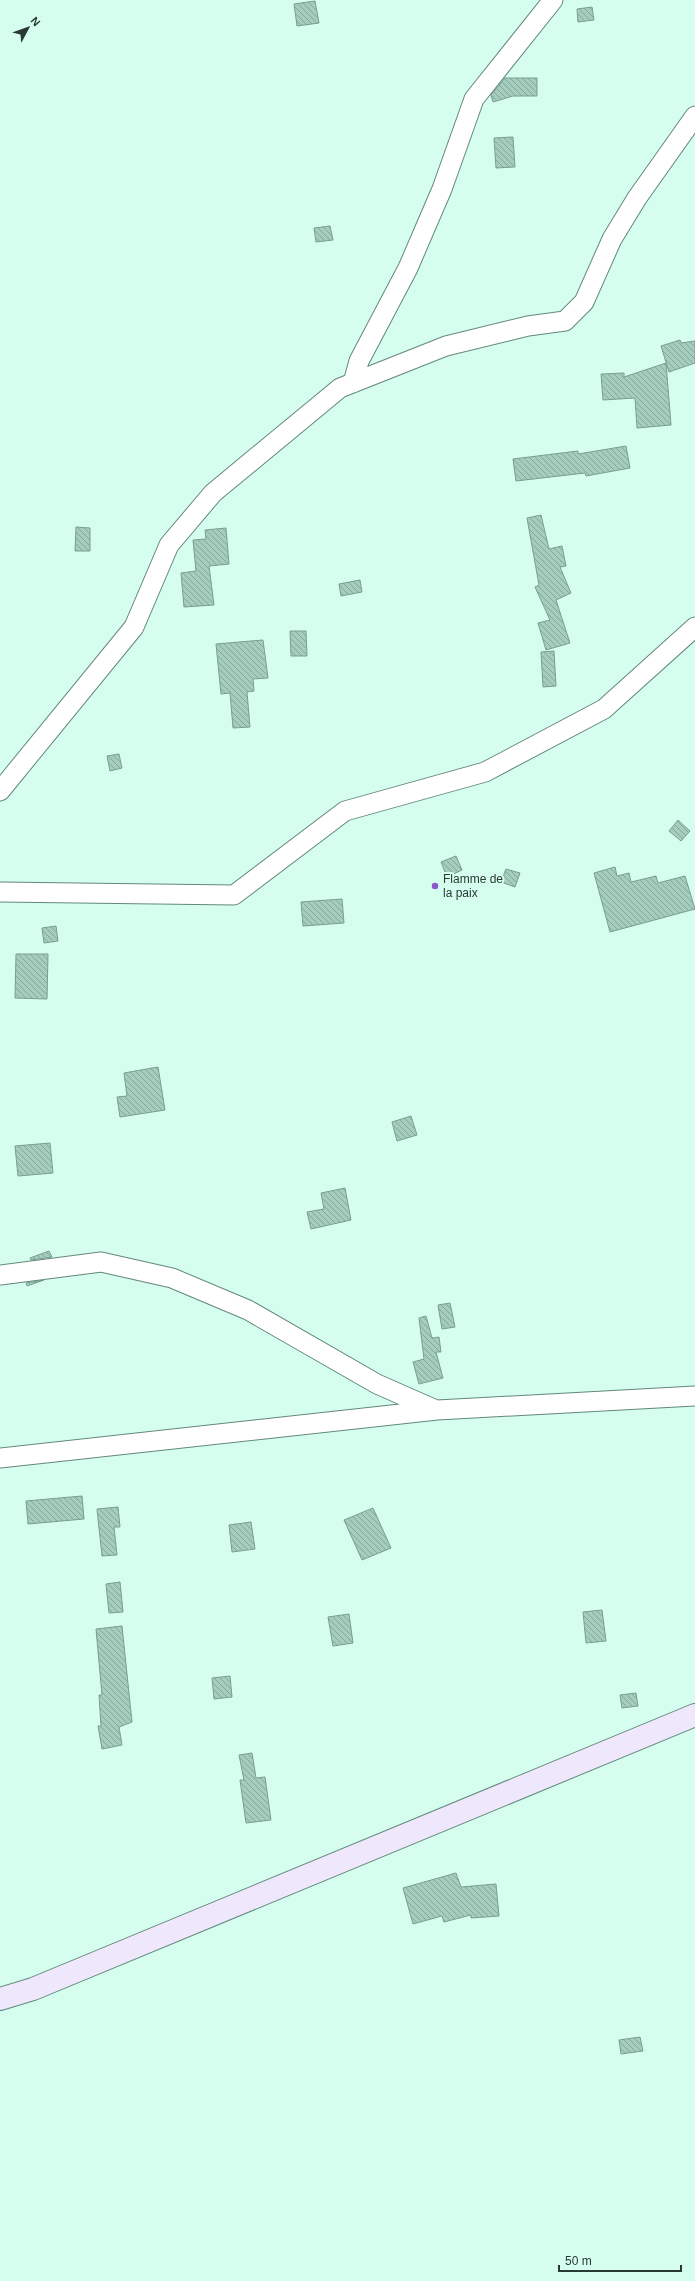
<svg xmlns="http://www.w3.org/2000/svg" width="695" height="2281" font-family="Arial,sans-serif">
<defs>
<pattern id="building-back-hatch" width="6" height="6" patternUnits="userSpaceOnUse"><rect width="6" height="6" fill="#a5cdbe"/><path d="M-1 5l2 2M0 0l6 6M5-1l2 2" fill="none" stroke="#86a79b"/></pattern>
</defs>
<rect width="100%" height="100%" fill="#d5feee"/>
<path fill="url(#building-back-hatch)" stroke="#789e90" d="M315,1L319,23L297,26L294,4Z
M592,7L594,20L578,22L577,9Z
M505,78H537V96H513L493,102L491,95Z
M513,137L515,167L496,168L494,138Z
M330,226L333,240L316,242L314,228Z
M680,340L681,343L695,341V363L669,372L661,346Z
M666,363L671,425L637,428L635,398L603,400L601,374L624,373V377Z
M626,446L630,468L586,476L585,473L516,481L513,459L578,451V454Z
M541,515L549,549L562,546L566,566L560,567L571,593L556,600L570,643L546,650L538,623L550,620L535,587L539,585L527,518Z
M76,527L90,528V551H75Z
M226,528L229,564L209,566L214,605L184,607L181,573L196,571L193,540L206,539L205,530Z
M360,580L362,592L341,596L339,584Z
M290,631H306L307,656H291Z
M263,640L268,678L253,679L254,691L247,692L250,727L233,728L230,693L221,694L216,644Z
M554,651L556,686L543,687L541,652Z
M119,754L122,768L110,771L107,756Z
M678,820L690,831L681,841L669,831Z
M456,856L462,870L447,877L441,862Z
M615,867L617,876L629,873L631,882L656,876L658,883L685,876L695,909L610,932L594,873Z
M506,869L520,873L515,887L501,882Z
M342,899L344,923L303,926L301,902Z
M56,926L58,941L44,943L42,928Z
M16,954H48L47,999L15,998Z
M158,1067L165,1110L120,1117L117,1097L127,1096L124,1073Z
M411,1116L417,1135L397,1141L392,1122Z
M50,1143L53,1173L18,1176L15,1146Z
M345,1188L351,1220L311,1229L307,1212L324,1209L321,1193Z
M49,1251L52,1257L31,1260L30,1258Z
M44,1280L27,1286L26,1283Z
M450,1303L455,1327L442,1329L438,1305Z
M426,1316L432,1338L439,1337L441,1352H436L443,1378L419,1384L413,1362L424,1359L419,1318Z
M82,1496L84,1519L28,1524L26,1501Z
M118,1507L120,1527H114L117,1555L102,1556L97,1509Z
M373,1508L391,1548L362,1560L344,1520Z
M251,1522L255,1549L232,1552L229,1525Z
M120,1582L123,1612L109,1613L106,1584Z
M602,1610L606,1641L586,1643L583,1612Z
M349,1614L353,1643L333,1646L328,1617Z
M122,1626L132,1722L119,1727L122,1745L102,1749L98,1726H101L99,1695H102L96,1629Z
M230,1676L232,1697L214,1699L212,1678Z
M636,1693L638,1706L622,1708L620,1695Z
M252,1753L256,1778L265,1777L271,1820L246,1823L240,1780H244L239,1755Z
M456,1873L461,1887L496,1884L499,1916L471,1918V1915L444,1922L442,1916L413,1924L403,1888Z
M640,2037L643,2051L621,2054L619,2040Z"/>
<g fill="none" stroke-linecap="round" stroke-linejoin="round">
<g stroke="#63887a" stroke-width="21">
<path id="minor" d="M353,383L359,361L408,268L442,189L474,99L553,0
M0,791L134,627L169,545L213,493L340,388L446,346L528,326L565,321L584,302L612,239L637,198L695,116
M0,892L234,895L345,811L485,772L604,709L695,627
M0,1275L101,1262L172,1278L248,1310L377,1384L436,1410
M0,1458L437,1410L695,1396"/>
</g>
<g stroke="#63887a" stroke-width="24">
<path id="secondary" d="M0,1999L33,1989L695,1715"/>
</g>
<use href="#minor" stroke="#fff" stroke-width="19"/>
<use href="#secondary" stroke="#efe8fd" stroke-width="22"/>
</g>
<circle fill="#8b58d1" stroke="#d5feee" stroke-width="1.5" cx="435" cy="886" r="4"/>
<g text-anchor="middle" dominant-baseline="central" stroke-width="4" stroke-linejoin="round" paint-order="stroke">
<g font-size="12" fill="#293934" stroke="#d5feee" text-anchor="start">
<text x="443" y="879">Flamme de<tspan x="443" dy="14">la paix</tspan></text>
</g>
</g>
<g transform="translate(28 28) rotate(49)" stroke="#d5feee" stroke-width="3" paint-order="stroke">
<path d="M0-3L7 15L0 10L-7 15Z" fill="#293934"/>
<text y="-6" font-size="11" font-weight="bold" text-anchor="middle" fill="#293934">N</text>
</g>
<path d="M559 2265v6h122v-6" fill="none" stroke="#293934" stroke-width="2"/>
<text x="565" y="2265" font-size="12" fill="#293934" stroke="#d5feee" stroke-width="3" paint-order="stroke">50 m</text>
</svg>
